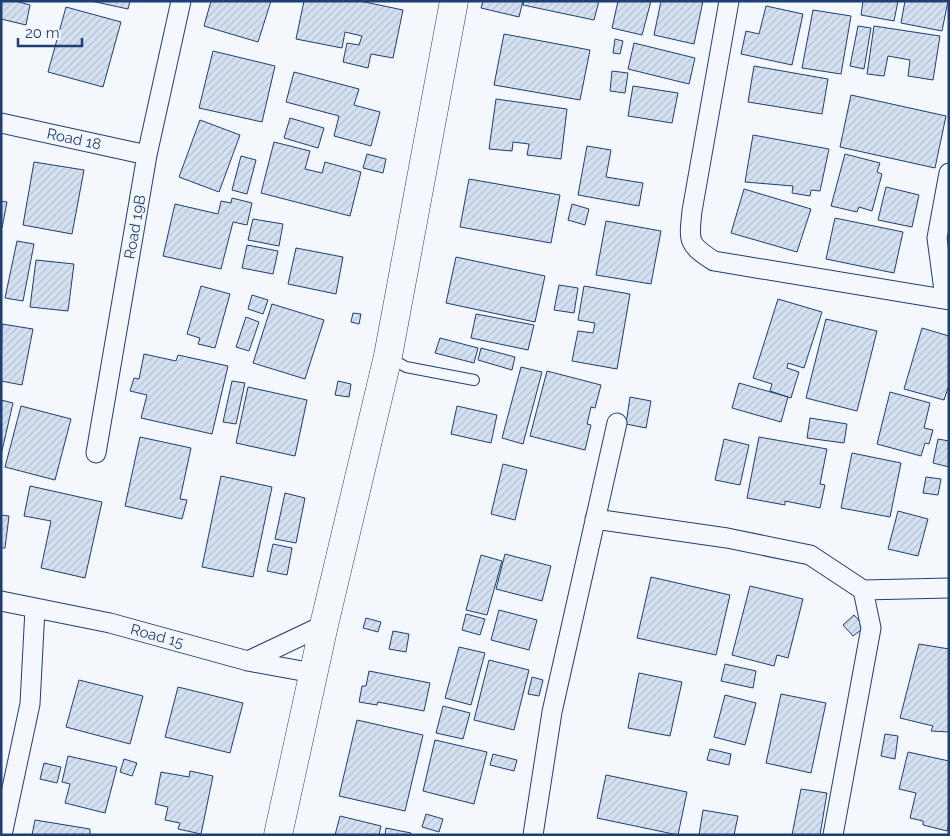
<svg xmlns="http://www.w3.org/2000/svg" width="950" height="836" font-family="Raleway,sans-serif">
<defs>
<pattern id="building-hatch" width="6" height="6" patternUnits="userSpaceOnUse" patternTransform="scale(1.25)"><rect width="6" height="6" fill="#d5e0f0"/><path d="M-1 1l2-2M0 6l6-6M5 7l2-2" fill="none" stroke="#b6c1d1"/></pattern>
</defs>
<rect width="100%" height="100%" fill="#f4f7fb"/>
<path fill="url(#building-hatch)" stroke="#1d3f73" d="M1,1H15L30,5L26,25L1,19Z
M91,1H130L128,9Z
M211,1H271L258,42L204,26Z
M304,1H360L403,10L393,58L371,54L368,68L343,62L347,43L359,45L362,36L345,32L342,48L296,39Z
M483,1H523L519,17L481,8Z
M524,1H599L594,20L523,5Z
M618,1H651L642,35L612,28Z
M661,1H703L694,44L654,35Z
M863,1H898L894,21L861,15Z
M905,1H948L942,31L901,23Z
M766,6L803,14L792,65L741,54L746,31L759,34Z
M66,7L121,22L103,87L48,72Z
M813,10L851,16L841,74L802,68Z
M858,26L871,28L864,69L850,66Z
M874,26L940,36L933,80L908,76L910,60L888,56L884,76L867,74Z
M504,34L590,50L580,100L494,85Z
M615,39L623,41L620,54L613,53Z
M634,43L695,58L689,84L628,69Z
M213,51L275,66L262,122L199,108Z
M754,66L828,79L822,114L748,102Z
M612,71L628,73L625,93L610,91Z
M294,72L359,89L354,105L380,112L371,146L334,136L339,116L286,102Z
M633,86L678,93L672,123L628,116Z
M851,95L946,116L935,168L840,147Z
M496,99L567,109L561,159L527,155L529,144L513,142L512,151L489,149Z
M290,118L324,128L318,148L284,138Z
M200,120L240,135L219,192L179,177Z
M753,135L829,149L820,191L811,190L810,196L792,193L793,186L745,182Z
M274,142L310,151L305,169L322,173L325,162L361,172L350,216L261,193Z
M587,146L611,150L606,177L643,183L639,206L578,195Z
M367,154L386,159L383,173L363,168Z
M845,154L880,163L877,172L882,174L872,211L859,207L857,212L831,206Z
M241,156L256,160L247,194L232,190Z
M34,162L84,170L72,234L23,225Z
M469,179L560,195L551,243L460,227Z
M886,187L919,195L912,227L878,220Z
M744,189L811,209L797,252L731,233Z
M232,198L252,203L247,225L233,222L221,269L163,256L175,204L218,214L221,201L231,203Z
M1,201L7,202L2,228H1Z
M572,204L589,209L585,225L568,220Z
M835,218L903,232L894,273L826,259Z
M253,219L283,224L279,246L248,240Z
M606,221L661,231L651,284L596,275Z
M17,241L34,244L23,301L5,298Z
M247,245L278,251L273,274L242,268Z
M296,248L343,257L336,294L288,284Z
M456,257L545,276L535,322L446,303Z
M36,260L74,264L68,311L30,307Z
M559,285L578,288L574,313L554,310Z
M201,286L230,294L215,348L198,344L200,338L187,334Z
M584,286L630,294L617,369L572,361L578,331L593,333L595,323L578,320Z
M252,295L268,300L263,314L248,309Z
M778,299L822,312L804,368L788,363L787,368L799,372L791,398L770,391L772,384L753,378Z
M272,304L324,320L305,379L253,363Z
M353,313L361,314L359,324L351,322Z
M476,314L534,325L528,350L471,338Z
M246,317L259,322L249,351L236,347Z
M826,319L877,331L857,411L806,398Z
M2,324L33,329L22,385L1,381Z
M922,328L949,336V385L944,400L904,389Z
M440,338L478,348L474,363L435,353Z
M481,348L515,357L512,370L478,360Z
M144,354L176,361L178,355L228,366L212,434L141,418L147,395L130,391L134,378L139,379Z
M521,367L542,372L523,444L502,438Z
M547,371L601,385L595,408L591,407L587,424L591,425L585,450L530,436Z
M232,381L245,383L236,424L223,422Z
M338,381L351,384L349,397L335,395Z
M739,383L788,397L781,422L732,408Z
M248,387L307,400L295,456L236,443Z
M890,392L930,403L924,428L933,430L929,444L925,443L921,456L877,444Z
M630,397L651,401L646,428L626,424Z
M1,400L13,403L1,455Z
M21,406L71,419L55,480L5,467Z
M457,406L497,415L491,443L451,434Z
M810,418L847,424L844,443L807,438Z
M140,437L191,448L180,499L187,500L182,519L125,506Z
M759,437L827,449L820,484L825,485L820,508L785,501V505L747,498Z
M724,439L749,445L740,485L715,480Z
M938,439L949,441V467L933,463Z
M852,453L901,463L890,517L841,508Z
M503,464L527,470L515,520L491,514Z
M221,476L272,487L253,577L202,567Z
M926,477L941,479L938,495L923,493Z
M30,486L102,502L85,578L41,568L51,521L24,516Z
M285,493L305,498L296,543L275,539Z
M898,511L928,519L918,556L888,549Z
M1,515L9,516L5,548H1Z
M273,544L292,548L287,575L267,571Z
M505,554L551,566L542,601L496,589Z
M481,555L502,561L487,615L466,610Z
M651,577L730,595L716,655L637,638Z
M750,586L803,599L788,658L777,655L774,666L732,655Z
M499,610L537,620L529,650L491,640Z
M466,614L485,619L480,635L462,630Z
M854,615L865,627L853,636L843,625Z
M366,618L381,622L378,632L363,628Z
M393,631L409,634L406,652L389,649Z
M919,644L949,649V732L931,731L933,726L900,718Z
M459,647L485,653L471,705L445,698Z
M489,660L529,670L514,730L474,720Z
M725,664L756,671L753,688L721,681Z
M369,671L430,683L424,711L378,702L377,705L359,702L362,686H366Z
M639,673L682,682L670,736L628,728Z
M532,677L543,680L539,696L528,694Z
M79,680L143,696L130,744L66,727Z
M178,687L243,703L230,753L165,737Z
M781,694L826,703L811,773L766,763Z
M725,695L756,703L745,745L714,737Z
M443,706L470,713L463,739L436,733Z
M357,720L423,735L405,811L339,796Z
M885,734L898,736L895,759L881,756Z
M435,740L487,752L474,804L423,791Z
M710,749L731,754L729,765L707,760Z
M908,752L949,761V823L947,831L923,825V821L910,818L916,793L899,789Z
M493,754L517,760L514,771L490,765Z
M68,756L117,767L105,813L65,803L70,784L62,782Z
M124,759L137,763L132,776L120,772Z
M44,763L61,767L57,783L40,779Z
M190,771L213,776L201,834L178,829L180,823L165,820L168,807L155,804L161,772L189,777Z
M606,775L687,792L678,835L597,818Z
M801,789L827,793L820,835H792Z
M703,810L738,816L734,835H699Z
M426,814L443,819L439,832L422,827Z
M340,816L381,826L379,835H335Z
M35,820L90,829V835H32Z
M386,828L411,833V835H385Z"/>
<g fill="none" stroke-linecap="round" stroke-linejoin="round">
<g stroke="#1d3f73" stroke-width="12">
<path id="lane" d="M388,357L406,367L474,380"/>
</g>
<g stroke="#1d3f73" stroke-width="21">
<path id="street" d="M729,1L692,211C689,241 687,244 714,261L949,300
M1,123L147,155
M945,298L937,238L949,173
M96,453L147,155L181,1
M595,519L727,538L810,555L863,590L949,588
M1,601L110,623L248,661L313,673
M248,661L324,625
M2,835L30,704L35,609
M533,835L552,712L617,423
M833,835L871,628L863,590"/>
</g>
<g stroke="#1d3f73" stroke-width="29">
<path id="secondary" d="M278,835L324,625L388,356L454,1"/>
</g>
<use href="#lane" stroke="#f4f7fb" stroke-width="10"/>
<use href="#street" stroke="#f4f7fb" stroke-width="19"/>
<use href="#secondary" stroke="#f4f7fb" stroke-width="28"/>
</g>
<g text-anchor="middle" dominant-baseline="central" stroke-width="4" stroke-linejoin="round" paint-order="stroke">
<g font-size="15" fill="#1d3f73" stroke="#f4f7fb">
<text transform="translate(74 139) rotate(12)">Road 18</text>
<text transform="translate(135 227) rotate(-80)">Road 19B</text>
<text transform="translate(157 636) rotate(15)">Road 15</text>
</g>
</g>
<rect width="950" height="836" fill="none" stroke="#1d3f73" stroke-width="5"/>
<path d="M18 38v8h64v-8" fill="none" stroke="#1d3f73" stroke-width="2.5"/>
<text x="25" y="38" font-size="15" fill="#1d3f73" stroke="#f4f7fb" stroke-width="4" paint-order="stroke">20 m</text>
</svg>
